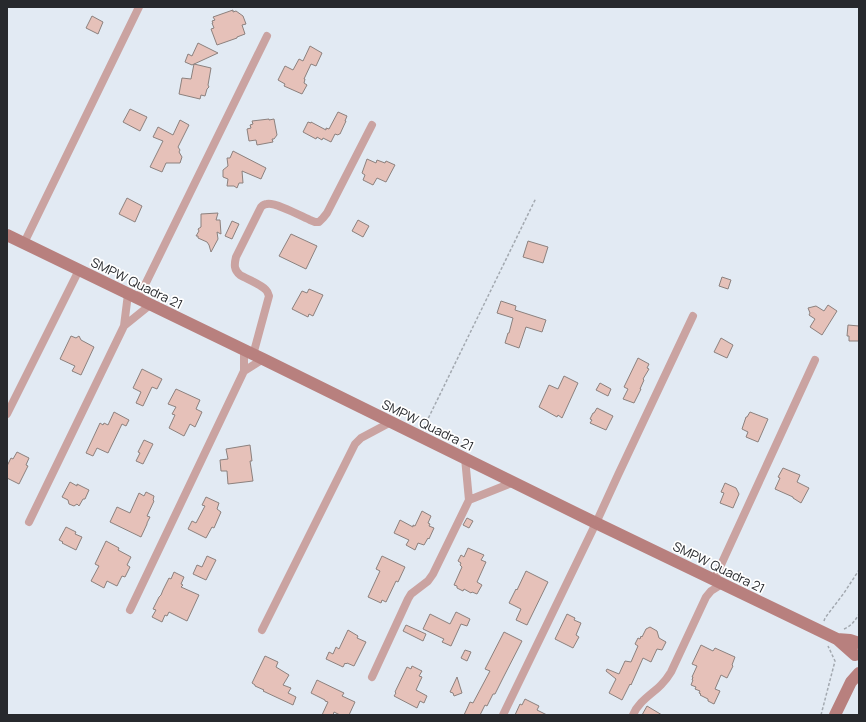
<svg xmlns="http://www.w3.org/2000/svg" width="866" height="722" font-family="Manrope,sans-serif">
<rect width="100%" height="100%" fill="#e2eaf3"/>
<path fill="#e6c1b9" stroke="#8c817e" d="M233,10V12L236,11L243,16L246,24L242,25L245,34L237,37V38L217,45L211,29L214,28L212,23H213L212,21L215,20L213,17Z
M92,16L103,22L98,34L86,28Z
M198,43L218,53L192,65L185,62L188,54L192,56Z
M310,46L322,53L316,66L311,64L304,79H305L304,83L307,85L302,94L284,86L285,84L278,80L285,66L293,70L299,59L303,61Z
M194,64L211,68L208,85L209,87L207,89L205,96L201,95L200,99L179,94L182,78L191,79Z
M130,109L147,117L140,131L123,122Z
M338,112L347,116L345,121H346L340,134H339L338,135L335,134L331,142L323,138L322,140L317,137L316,139L303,132L308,122L311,123V122L326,130V128L329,129Z
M269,119V120L274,119L277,135L274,139H272L273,142L257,145L256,140L249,141L247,129L251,128L250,125L253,124L252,121Z
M180,120L189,125L178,147L180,150L179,152L182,157L180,163H166L162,172L150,167L163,141L153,137L158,127L173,135Z
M233,151L266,168L261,179L242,171L243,183H239L237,188L234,186H227L228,179L223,177V170L228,166L227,158H230Z
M367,159L376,163L377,160L385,163L386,161L395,165L386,182L377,178L373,185L363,180L365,175L362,173Z
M127,198L142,206L135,222L119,214Z
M218,213L216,220H220L221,234L217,232L218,239L211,252L209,245L207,242L198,238V236H196L199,231L198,229L201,227V214Z
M358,220L369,226L363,237L352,231Z
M232,221L239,224L232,239L225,236Z
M291,234L317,246L306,269L279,256Z
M528,241L548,247L543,263L523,257Z
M722,277L731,280L728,289L719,286Z
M309,289L323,295L313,316L309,314L308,317L292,309L302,291L307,293Z
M501,301L516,306L515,310L546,320L542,332L526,327L519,348L505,343L508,333H509L513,318L497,313Z
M828,305L837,311L822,335L810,327L815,319L809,315L810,313L808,308L816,306L824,311Z
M848,325L859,326V341H849V336H847Z
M71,336L76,338L79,336L81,340L94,347L81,375L72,371L75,366L60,359Z
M721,338L733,345L727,358L714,352Z
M638,358L649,364L647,368L649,369L643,379L644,380L640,389H641L634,403L623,399L628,389L624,387Z
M142,369L162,379L157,389L152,387L143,406L136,403L141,392L133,388Z
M564,376L578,383L562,418L558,415L557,417L539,407L549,385L558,389Z
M600,383L611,389L608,396L596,390Z
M176,389L200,400L196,409L202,412L195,427L190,424L184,436L169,428L175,415L172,414L176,407L168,404Z
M597,408L613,416L606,430L590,423L592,420L590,419L593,413H594Z
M114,412L129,420L126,426L122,424L108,453L97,448L93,456L86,453L100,423L103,425L104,423L108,425Z
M750,412L768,419L758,442L746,437L748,432L742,429L746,417H747Z
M144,440L153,444L143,464L136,461L140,453L138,452Z
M250,445L252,461H250L253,481L228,484L227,471H221L220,460L228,459L226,449Z
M17,452L29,458L26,465L28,466L19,484L7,478V466L11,458L13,459Z
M783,468L800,475L797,482L809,488L801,503L793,498V497L775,489L780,478L778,477Z
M70,482L77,486V484L89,490L85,499H83L79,506L77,504L74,506L69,504L68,500L62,497Z
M725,483L736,488L739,494L733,508L720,503L724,493L721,492Z
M146,492L154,496L153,500L154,501L147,516L150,517L147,523V524L141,537L110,522L117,507L130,513L139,493L144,496Z
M206,497L219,503L217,509L221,512L214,528L212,527L206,538L188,529L192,521L196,523L205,506L202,505Z
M422,511L431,516L428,523L430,524L429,526L434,528L429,539L428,538L424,545L418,543L415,550L406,545L409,540L394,533L400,520L413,527V525L415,526Z
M467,518L473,521L469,528L463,525Z
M66,527L76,532L75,534L82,537L76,550L62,543L63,542L59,540Z
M106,541L119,548L118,550L131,557L127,565L130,567L125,577L122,576L117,586L107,581L104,588L91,581L99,566L95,564Z
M468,548L484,555L481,560L486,562L477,582L482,585L477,594L472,592L471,593L464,589L463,591L457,588V586L454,585L462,567L460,565L461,563L458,561L461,555L464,557Z
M207,556L216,560L206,580L193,574L197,565L202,567Z
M382,556L405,567L398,582L396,581L386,602L382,600L381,603L368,597L380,571L376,569Z
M526,571L548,582L527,625L516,620L521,609L509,603L516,589L517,590Z
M174,572L184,577L181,584L183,585L181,587L199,595L187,621L169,612L167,616L165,615L162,622L152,617L156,610L153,609L159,597L161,595L163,590L169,578L171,579Z
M456,612L470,619L467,626L461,624L451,646L442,642L444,639L423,629L430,614L450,624Z
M567,614L575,618L574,620L581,623L576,635L579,637L573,648L555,639Z
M406,625L426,634L423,641L403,631Z
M650,627L657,631L659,638L666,642L662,650L657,649L651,662L643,658L631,685L630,684L622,700L609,693L616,679L606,671L607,669L619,674L625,661L631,662L638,646L635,644L638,638L640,639L641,636L642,637L646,629Z
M348,630L358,636L357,638L366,642L354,666L347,663L346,664L345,663L343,667L326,659L329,652L333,654L336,647L339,649Z
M504,632L522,641L503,678L495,694H493L487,706L485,705L480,715H464L470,702L473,703L490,671L485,669Z
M701,645L713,651L715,648L735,657L732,665L733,666L727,678L721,675L715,689L720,691L714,704L708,701V699L700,695L701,694L699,693L700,691L695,689L696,687L691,685L693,680H692L693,677H692L697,666L692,664Z
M465,650L471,652L467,661L461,658Z
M265,656L278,662L276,667L289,675L283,685L291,688L288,693L296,697L293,705L263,691L264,690L255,686V685L252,683Z
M412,666L422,671L419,676L422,677L416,690L427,696L424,703L420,701L417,708L394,696L396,693L395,692L407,667L411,669Z
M457,677L462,693L454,696L453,693L450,692Z
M317,680L344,693L342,696L355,702L349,715H340L334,712L333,715H322L328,702L325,701V700L311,693Z
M525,699L539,706L537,710L547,715H515L520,704L522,705Z
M647,706L662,715H642Z"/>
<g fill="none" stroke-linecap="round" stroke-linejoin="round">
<path stroke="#a3a9b0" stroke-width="1.5" stroke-dasharray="3 2" stroke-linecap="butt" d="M424,427L536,198
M824,621L825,618L844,593L859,570
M844,629C851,626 855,621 859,614
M821,715L835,661L828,646"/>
<path stroke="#caa3a1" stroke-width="8" d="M24,243L139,7
M138,299L267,36
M124,326L150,305
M253,355L269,296C268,294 268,292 266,290C262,285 247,279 240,275C234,270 234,265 236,257L261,207C263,205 264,204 267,204C275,202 301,216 310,220L315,222H319L323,218L327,213L372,125
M244,371L263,359
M7,414L79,270
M469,500L514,482
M29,522L124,326L128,294
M714,580L815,360
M130,610L244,371V350
M262,630L355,444L361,438L391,422
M372,677L408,599L411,594L428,581L433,574L469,500L465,458
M503,715L596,523L618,475L693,316
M633,715C638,702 652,694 661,685C665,681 668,677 671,672L706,597L711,591L722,584"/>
<path stroke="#b8807e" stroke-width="12" d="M7,235L263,359L596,523L837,639L855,655
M837,639L850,640L859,643
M835,715L851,682L859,673"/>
</g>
<g text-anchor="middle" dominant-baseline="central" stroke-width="3.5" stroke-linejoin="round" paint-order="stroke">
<g font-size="13" fill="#27292d" stroke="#fff">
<text transform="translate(137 283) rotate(26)">SMPW Quadra 21</text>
<text transform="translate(428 425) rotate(26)">SMPW Quadra 21</text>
<text transform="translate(719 567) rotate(26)">SMPW Quadra 21</text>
</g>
</g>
<rect width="866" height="722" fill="none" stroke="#27292d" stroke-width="16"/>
</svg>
